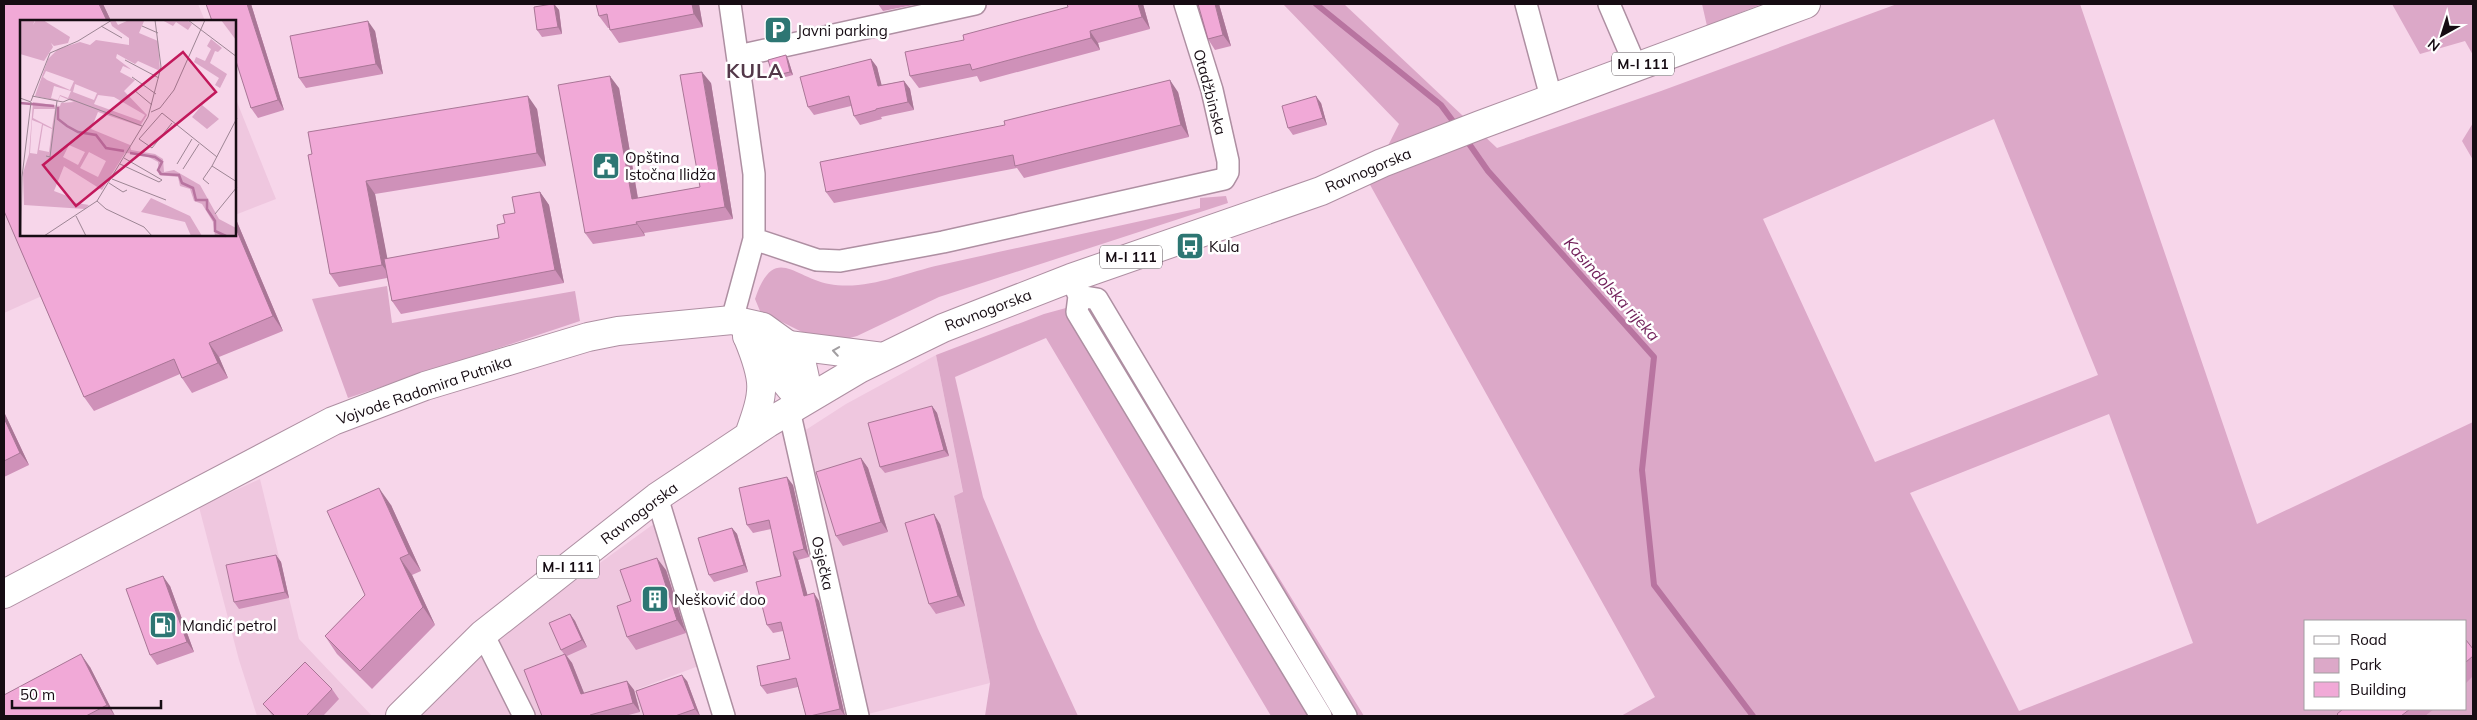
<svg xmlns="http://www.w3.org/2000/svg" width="2477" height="720" font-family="Mulish,sans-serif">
<rect width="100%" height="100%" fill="#f7d6ea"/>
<path fill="#efc7df" d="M4,4H198L205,21H21V235L44,295L4,313Z
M235,97L276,199L235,215Z
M936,355L963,493L954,497L990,683L868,714L801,433L846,404Z
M260,479L299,639L372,716H257L239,660L199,507Z
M655,523L701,665L638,689L644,716H532L495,639Z
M480,655L514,716H419Z"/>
<path fill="#dca8c8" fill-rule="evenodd" d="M1283,4H1344L1497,148L1661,91L1897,4H2080L2257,524L2473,422V716H1621L1655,697L1369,183L1399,124ZM1994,119L2098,375L1875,462L1763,219ZM2109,414L2193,643L2019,711L1910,493ZM2306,621H2466V709H2306Z
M1702,4H1762L1707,26Z
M2392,4H2473V55L2465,41L2420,54Z
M2473,123V160L2462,141Z
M1226,196L1228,203L939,297L857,336L842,340L804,333L760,311L755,299C774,243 793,277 829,284C866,291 904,273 940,265C1026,246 1113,227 1200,208V198Z
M387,286L392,323L575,291L580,321L348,398L312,299Z
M1106,297L1364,716H1271L1046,338L955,377L983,497L1038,629L1078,716H985L990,683L954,496L963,492L936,355L1044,314Z"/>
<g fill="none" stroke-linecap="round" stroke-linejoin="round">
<path stroke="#b874a0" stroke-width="6" d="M1316,4L1441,105L1458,128
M1465,138L1488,171L1654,357L1642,470L1654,585L1753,716"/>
<g stroke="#ae8fa2" stroke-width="24">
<path id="street" d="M730,4L754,174V239L732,320
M1526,4L1551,97
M1609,4L1636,67
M738,56L975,4
M754,239L817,260L840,261L943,242L1224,179L1228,172V161L1212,90L1185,4
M1071,278L1079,296L1097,299L1346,716
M1079,296L1077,312L1321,716
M789,410L858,716
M657,497L724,716
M483,634L524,716"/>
</g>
<g stroke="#ae8fa2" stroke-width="30">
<path id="secondary" d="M747,336L802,402
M4,594L333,421L425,386L588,337L618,331L732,320L763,327L788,345L801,360L806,383L802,402"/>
</g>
<g stroke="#ae8fa2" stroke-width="30">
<path id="primary" d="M748,338C766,382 765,391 749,435
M788,345L883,357
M400,716L483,634L657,497L768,423L859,369L943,328L1071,278L1321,191L1382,163L1480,125L1806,4"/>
</g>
<use href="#street" stroke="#fff" stroke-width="21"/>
<use href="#secondary" stroke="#fff" stroke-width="28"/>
<use href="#primary" stroke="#fff" stroke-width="28"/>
</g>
<path fill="#cf91b9" d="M4,4H103L111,21H21V235H235V217L283,331L219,357L228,378L192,393L182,378L180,374L94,411L84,397L4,211Z
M206,4H251L284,110L258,118L251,108L235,21Z
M554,4L559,10L562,34L542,37L537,30Z
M596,4H699L703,27L619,43L610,30V28H608L599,16Z
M878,4H918L883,11Z
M1143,4L1150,29L1098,43L1100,50L980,82L977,76L919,88L910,76Z
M1219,4L1231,46L1215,50L1208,39Z
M375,31L383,74L306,88L299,78Z
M788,59L793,75L775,80L773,76Z
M871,59L877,67L881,85L904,81L910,89L914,110L881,117L882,119L860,125L854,116L851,106L814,115L808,107Z
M711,83L733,219L644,233L645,236L593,244L585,233L619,88L638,198L700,187Z
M1178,92L1189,137L1024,178L1017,168L834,203L826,192Z
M1321,103L1327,125L1293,135L1288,128Z
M537,109L546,166L375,194L387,259L499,238L505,223L540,192L549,205L564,283L401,314L392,301L387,278L339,287L330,274L308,155Z
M932,406L937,413L949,456L885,473L880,467Z
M4,412L29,465L4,477Z
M861,458L868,468L888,532L843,546L836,536Z
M793,485L809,557L798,560L807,595L819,601L845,716H806L798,687L767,694L761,686L790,659L783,631L773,633L767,625L781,576L771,529L753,533L747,525Z
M391,505L421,571L412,575L435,625L372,689L337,654L325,636L365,595Z
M940,524L965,606L936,614L929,604Z
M732,528L737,534L748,572L714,582L709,575Z
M276,555L281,562L289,598L239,609L234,602Z
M666,570L686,633L636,650L627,637L631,601Z
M170,586L194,652L157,665L150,655Z
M570,614L575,621L587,647L567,656L572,663L584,693L627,681L634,690L640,712L625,716H542L564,654L561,650Z
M2466,640L2473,649V676L2466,683Z
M90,667L115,716H4Z
M687,681L700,716H644Z
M332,689L339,699L323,716H273L263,704Z
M2343,709H2434L2425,716H2339Z"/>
<path fill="#a97696" d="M99,4H103L111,21H107Z
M247,4H251L284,110L278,100Z
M554,4L559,10L562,34L558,27Z
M692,4H699L703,27L694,14Z
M1138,4H1143L1150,29L1142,17Z
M1215,4H1219L1231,46L1223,35Z
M368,21L375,31L383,74L376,64Z
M1090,31L1098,43L1100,50L1091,38Z
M786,55L788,59L793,75L790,72Z
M871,59L877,67L884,94L878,86Z
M702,72L711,83L733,219L725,207Z
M610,76L619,88L640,211L632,199Z
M1170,80L1178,92L1189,137L1181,125Z
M904,81L910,89L914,110L908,102Z
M528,96L537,109L546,166L537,153Z
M1316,96L1321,103L1327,125L1323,118Z
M366,181L375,194L391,277L382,265Z
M540,192L549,205L564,283L555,270Z
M235,217L283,331L273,316L235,226Z
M636,222L644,233L645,236L637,224Z
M209,343L219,357L228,378L218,363Z
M932,406L937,413L949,456L944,450Z
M4,412L29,465L20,453L4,418Z
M861,458L868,468L888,532L881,522Z
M787,477L793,485L809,557L804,549Z
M379,488L391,505L421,571L409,554Z
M934,514L940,524L965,606L958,596Z
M732,528L737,534L748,572L744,565Z
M793,552L798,560L810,604L804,596Z
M276,555L281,562L289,598L285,592Z
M400,558L412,575L435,625L423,607Z
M657,558L666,570L686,633L677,620Z
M163,576L170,586L194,652L187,642Z
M814,593L819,601L845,716L840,709Z
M570,614L575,621L587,647L582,640Z
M81,654L90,667L115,716L107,705Z
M565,654L572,663L588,703L581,694Z
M682,675L687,681L700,716L695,709Z
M627,681L634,690L640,712L633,703Z"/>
<path fill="#f1a9d7" stroke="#a97696" d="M4,4H99L107,21H21V235H235V226L273,316L209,343L218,363L182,378L174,359L84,397L4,211Z
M206,4H247L278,100L251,108L235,58V21H212Z
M552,4H554L558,27L537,30L534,7Z
M596,4H692L694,14L610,30L607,14L599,16Z
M1067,4H1138L1142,17L1090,31L1091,38L972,70L970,64L910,76L905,52L964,40L963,35L1068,7Z
M1198,4H1215L1223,35L1208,39Z
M368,21L376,64L299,78L290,36Z
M786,55L790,72L773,76L768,60Z
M871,59L878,86L904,81L908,102L876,109V110L854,116L849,96L808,107L800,77Z
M702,72L725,207L636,222L637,224L585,233L558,85L610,76L632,199L700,187L680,75Z
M1170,80L1181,125L1015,166L1013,155L826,192L820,162L1005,125L1004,121Z
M528,96L537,153L366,181L382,265L330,274L308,155L312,154L308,132Z
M1316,96L1323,118L1288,128L1282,106Z
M540,192L555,270L392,301L384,259L499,238L497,225L505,223L503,215L515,213L512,197Z
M932,406L944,450L880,467L868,423Z
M4,418L20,453L4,461Z
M861,458L881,522L836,536L816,472Z
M787,477L804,549L793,552L804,596L814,593L840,709L810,716H806L796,678L761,686L757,666L790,659L781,622L767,625L756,582L781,576L769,520L747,525L739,488Z
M379,488L409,554L400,558L423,607L360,671L325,636L365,595L327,511Z
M934,514L958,596L929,604L905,523Z
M732,528L744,565L709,575L698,538Z
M276,555L285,592L234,602L226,565Z
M657,558L677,620L627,637L617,606L631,601L620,570Z
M163,576L187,642L150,655L126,589Z
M570,614L582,640L561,650L549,623Z
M2466,640L2473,649V656L2466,662Z
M81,654L107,705L86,716H4V695Z
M565,654L581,694L627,681L633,703L590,715V716H542L524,670Z
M305,662L332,689L306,716H275L263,704Z
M682,675L695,709L675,716H644L636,691Z
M2343,709H2410L2401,716H2339L2337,714Z"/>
<defs><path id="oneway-chevron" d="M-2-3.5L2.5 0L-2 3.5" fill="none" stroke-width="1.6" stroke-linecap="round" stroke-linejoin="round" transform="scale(1.25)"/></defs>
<use stroke="#a29ea1" href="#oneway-chevron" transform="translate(836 351) rotate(-171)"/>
<defs>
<g id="parking-square" transform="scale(1.4375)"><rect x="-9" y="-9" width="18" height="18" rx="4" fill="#2d7673" stroke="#fff"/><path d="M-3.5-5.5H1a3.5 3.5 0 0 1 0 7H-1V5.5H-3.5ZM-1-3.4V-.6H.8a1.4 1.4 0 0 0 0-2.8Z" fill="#fff"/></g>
<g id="civic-square" transform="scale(1.4375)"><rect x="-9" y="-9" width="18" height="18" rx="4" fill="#2d7673" stroke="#fff"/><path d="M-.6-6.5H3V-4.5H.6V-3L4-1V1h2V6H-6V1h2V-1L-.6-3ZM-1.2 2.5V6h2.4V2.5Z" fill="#fff"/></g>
<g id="bus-square" transform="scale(1.4375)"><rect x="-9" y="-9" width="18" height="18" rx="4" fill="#2d7673" stroke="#fff"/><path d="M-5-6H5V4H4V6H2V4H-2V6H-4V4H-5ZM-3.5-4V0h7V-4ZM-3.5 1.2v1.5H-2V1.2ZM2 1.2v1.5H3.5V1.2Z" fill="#fff"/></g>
<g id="building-square" transform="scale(1.4375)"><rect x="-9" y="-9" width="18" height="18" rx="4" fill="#2d7673" stroke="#fff"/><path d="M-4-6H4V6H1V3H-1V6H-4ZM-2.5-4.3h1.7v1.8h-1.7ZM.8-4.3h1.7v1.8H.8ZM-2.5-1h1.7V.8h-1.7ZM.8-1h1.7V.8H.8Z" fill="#fff"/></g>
<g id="fuel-square" transform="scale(1.4375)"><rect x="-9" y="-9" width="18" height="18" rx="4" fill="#2d7673" stroke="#fff"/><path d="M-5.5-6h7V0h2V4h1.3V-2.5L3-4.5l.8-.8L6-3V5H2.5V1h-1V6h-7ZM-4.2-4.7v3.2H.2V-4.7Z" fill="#fff"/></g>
</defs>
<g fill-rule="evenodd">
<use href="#parking-square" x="778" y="30"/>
<use href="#civic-square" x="606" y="166"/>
<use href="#bus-square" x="1190" y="246"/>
<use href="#building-square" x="655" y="599"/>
<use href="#fuel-square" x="163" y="625"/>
</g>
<g text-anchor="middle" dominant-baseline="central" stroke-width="5" stroke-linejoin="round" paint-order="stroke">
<g fill="#fff" stroke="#5c555a" stroke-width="1">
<rect x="1612" y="52.5" width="62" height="23" rx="4"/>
<rect x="1100" y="245.5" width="62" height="23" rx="4"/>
<rect x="537" y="555.5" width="62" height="23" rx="4"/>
</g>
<g font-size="14" font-weight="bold" fill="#160c13">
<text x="1643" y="64">M-I 111</text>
<text x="1131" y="257">M-I 111</text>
<text x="568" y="567">M-I 111</text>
</g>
<g font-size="15" fill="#160c13" stroke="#fff" text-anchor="start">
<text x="797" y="30">Javni parking</text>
<text x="625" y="157">Opština<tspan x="625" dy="17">Istočna Ilidža</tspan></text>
<text x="1209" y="246">Kula</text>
<text x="674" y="599">Nešković doo</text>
<text x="182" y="625">Mandić petrol</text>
</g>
<g font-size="15" fill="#160c13" stroke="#fff">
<text transform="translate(1210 92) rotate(75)">Otadžbinska</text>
<text transform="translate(1368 170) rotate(-23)">Ravnogorska</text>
<text transform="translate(988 310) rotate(-21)">Ravnogorska</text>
<text transform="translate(424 390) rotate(-19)">Vojvode Radomira Putnika</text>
<text transform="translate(639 513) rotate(-37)">Ravnogorska</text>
<text transform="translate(823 563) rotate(77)">Osječka</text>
</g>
<g font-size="16" font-style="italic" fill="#72215b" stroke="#fff">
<text transform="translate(1612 289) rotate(48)">Kasindolska rijeka</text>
</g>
<g font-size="20" font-weight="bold" letter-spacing="1" fill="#533849" stroke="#fff">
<text x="755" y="70">KULA</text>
</g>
</g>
<g transform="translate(20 20)">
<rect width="216" height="216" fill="#f7d6ea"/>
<path d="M0,0H15L13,5L16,0H23L50,17L48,23L34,26L31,23L33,27L24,41L0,34ZM95,0L98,5L109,0L124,1L119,13L138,21L140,51L118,41L115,44L97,34L96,38L112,50L103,46L100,52L115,60L104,71L127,95L120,106L78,92L71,109L110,125L111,130L135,134L143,139L144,152L154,150L180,165L199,199L216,208V216H195L193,202L182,184L174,181L170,169L160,166L158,157L139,155L138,142L123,134L105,133L82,170L44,146L34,171L50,177L51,182L69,185L65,189L4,185L3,153L9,134L13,82L40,86L41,83L54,82L40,76L38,81L15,76L28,39L38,29L60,22L70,25L76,20L109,25V18L92,6L90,1ZM26,51L54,61L50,70L27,60L23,57ZM55,64L77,73L74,80L53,72ZM34,66L51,71L48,78L40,75L38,80L31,78ZM78,75L94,77L125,95L121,101L74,84ZM14,89H35L32,108L13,98ZM12,100L22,104L17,134L10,133ZM23,105L32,109L29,132L19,130ZM49,125L65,132L58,145L43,137ZM69,132L86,141L78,157L60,148ZM142,0H167L172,4L168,10L156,2L153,6ZM201,0H216V20ZM191,19L202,28L198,32L195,31L190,43L207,54L200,68L195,65L199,58L174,42L176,37L185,41L191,29L187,26ZM182,85L199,99L187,109L172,97ZM131,178L170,196L182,216H171L165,202L121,192Z" fill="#dca8c8" fill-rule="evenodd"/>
<path fill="none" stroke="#b874a0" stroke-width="2.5" d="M0,83L34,86M38,87V99L47,106L58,112L76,115L86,128L104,131M110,133L135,137L142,142L138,150L141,154L159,155L162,163L173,168L176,180H187V189L195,201V211L206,216"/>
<path fill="none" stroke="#9d8594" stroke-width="1" d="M168,0L217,37M81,6L102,18M122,6L138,13M105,40L139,58M112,57L136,74M114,70L132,85M12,76L43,82L50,79L122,106M0,78L11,82L2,157L1,216M11,81L30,33L58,21L92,0M131,92L140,88L154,70L185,0M142,93L119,119L132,128L152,103M142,93L197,137M217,98L192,146L217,162M26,136L30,137L37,81M104,138L142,160M100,144L139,162L142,160M157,144L172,119M163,149L179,124M92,159L146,180M89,163L103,172L107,170M189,164L183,159L192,146M77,181L86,189L124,207L132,216M195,194L217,167M56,196L66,216M24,216L77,181L128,97L141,47L135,0"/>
<path fill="#c2185b" fill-opacity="0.15" stroke="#c2185b" stroke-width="2.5" d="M163,32L196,72L56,186L23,145Z"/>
<rect width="216" height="216" fill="none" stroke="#160c13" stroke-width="2.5"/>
</g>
<rect width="2477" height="720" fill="none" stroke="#160c13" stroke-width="10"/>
<rect x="2304" y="620" width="162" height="90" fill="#ffffff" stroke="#a29ea1"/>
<rect x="2314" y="636" width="25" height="8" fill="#ffffff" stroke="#a29ea1"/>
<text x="2350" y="645" font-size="15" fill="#160c13">Road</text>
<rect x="2314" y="658" width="25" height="15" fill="#dca8c8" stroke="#a29ea1"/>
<text x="2350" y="670" font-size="15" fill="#160c13">Park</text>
<rect x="2314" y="682" width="25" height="15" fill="#f1a9d7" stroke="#a29ea1"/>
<text x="2350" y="695" font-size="15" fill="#160c13">Building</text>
<g transform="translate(2442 35) rotate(219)" stroke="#ffffff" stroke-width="4" paint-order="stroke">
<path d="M0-4L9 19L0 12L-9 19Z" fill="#160c13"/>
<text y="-8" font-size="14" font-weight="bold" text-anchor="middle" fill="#160c13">N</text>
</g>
<path d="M12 700v8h149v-8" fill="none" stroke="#160c13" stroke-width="2.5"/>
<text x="20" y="700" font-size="15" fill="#160c13" stroke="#ffffff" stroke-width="4" paint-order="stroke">50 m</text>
</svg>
